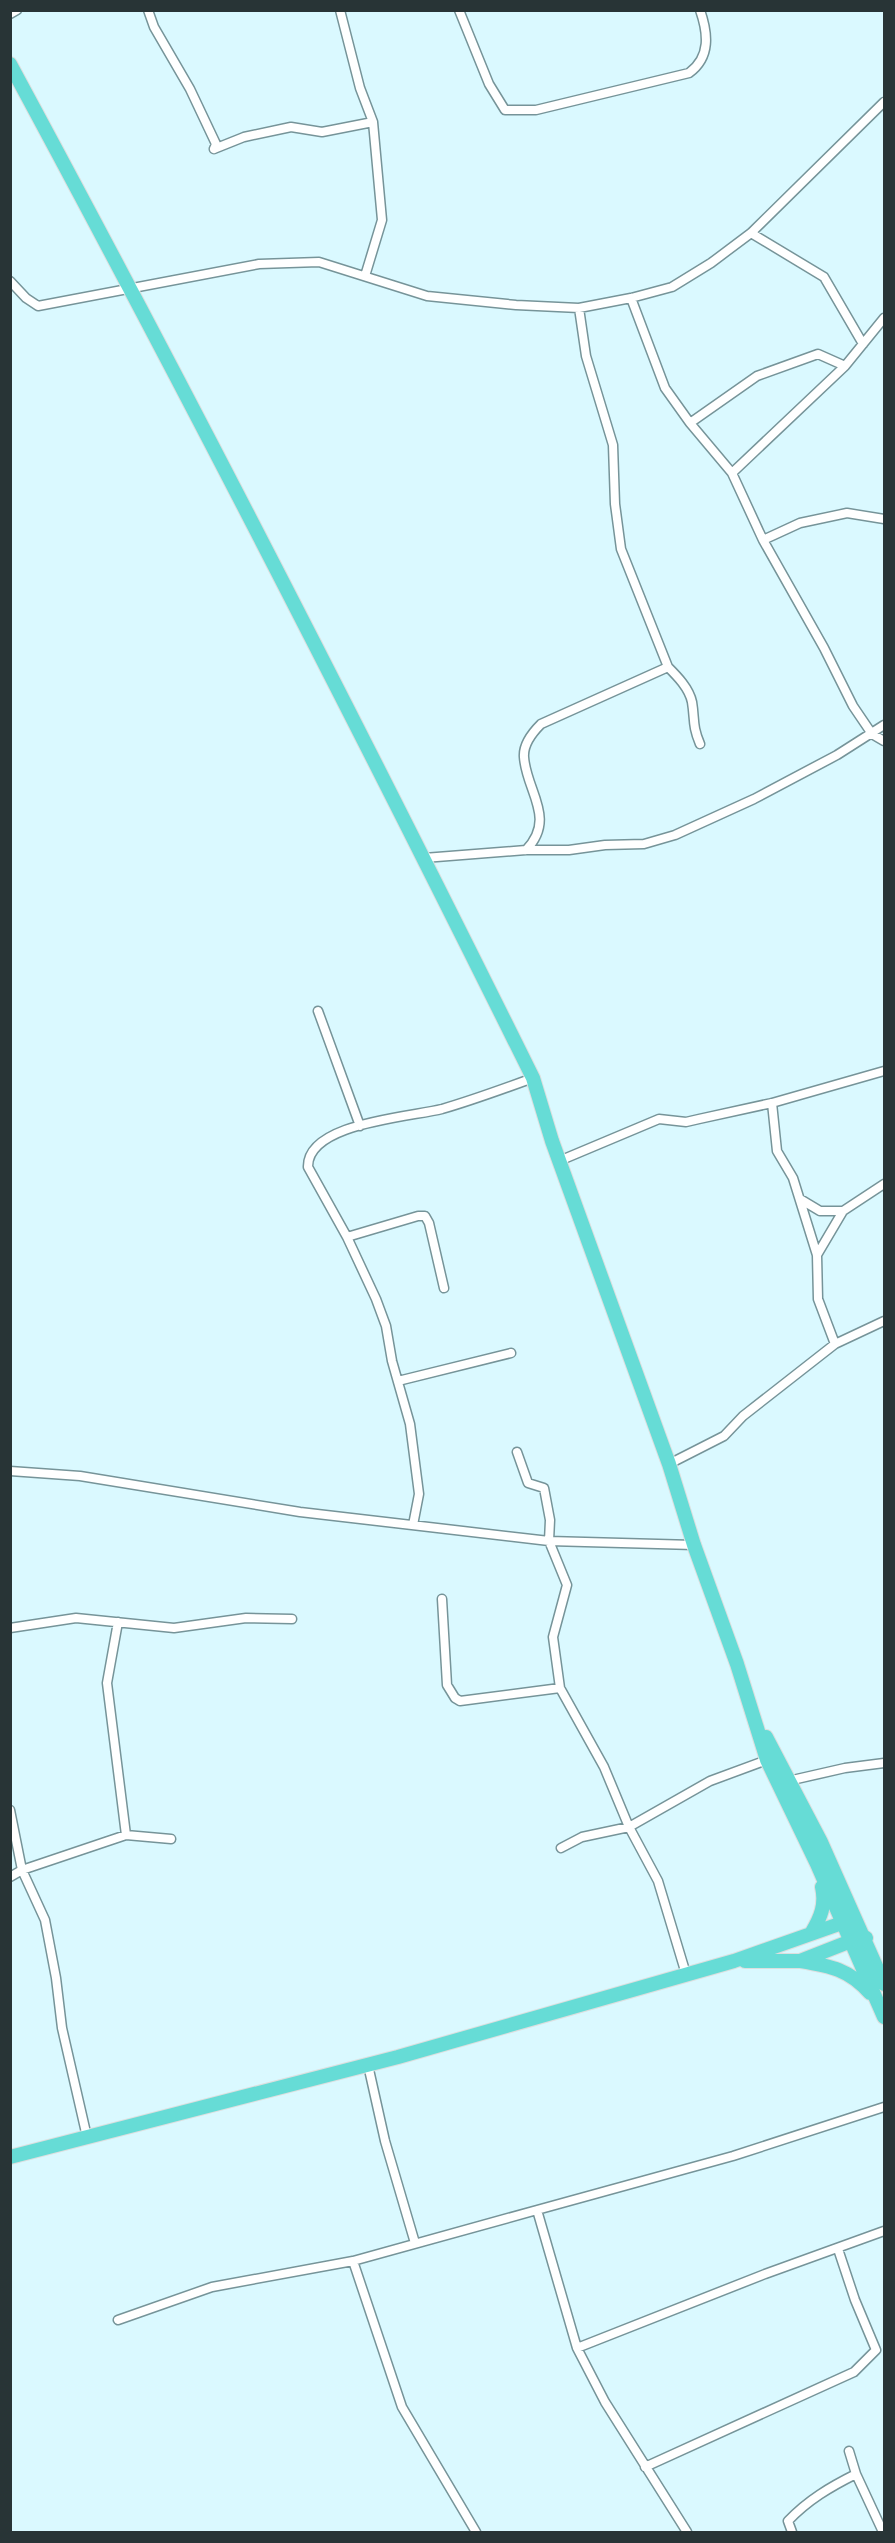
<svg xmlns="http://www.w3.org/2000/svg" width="895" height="2543" font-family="Helvetica,sans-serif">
<rect width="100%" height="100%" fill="#daf9ff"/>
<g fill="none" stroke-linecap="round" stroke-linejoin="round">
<g stroke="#769499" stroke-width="11">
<path id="minor" d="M148,10L154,27L190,89L216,144L214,149
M340,10L360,88L373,122L382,220L365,276
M459,10L489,84L505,110H536L689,73C711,57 708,33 700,10
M10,14L17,10
M214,149L244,137L291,127L322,132L373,122
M751,233L824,277L863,344
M10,281L26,298L38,306L259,264L319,262L427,296L516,305L579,308L631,298L672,287L711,263L751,233L884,102
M631,298L665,388L690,423L732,473L763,540L824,648L853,706L872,734L884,741
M579,308L586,356L613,445L615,504L621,549L668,667C677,676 689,688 692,702C695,720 692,725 700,744
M690,423L757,376L818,354L845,366
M732,473L845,366L884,318
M763,540L800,523L847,513L884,519
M526,850C557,818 526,791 524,757C523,744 532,733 541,724L668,667
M424,858L526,850H569L605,845L644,844L675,835L754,799L837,755L884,725
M318,1011L360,1126
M772,1103L777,1151L793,1178L817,1255L818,1299L835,1344
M559,1161L659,1119L686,1122L699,1119L772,1103L884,1071
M800,1199L820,1211H843
M347,1237L418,1216H425L429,1223L444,1288
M817,1255L843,1211L884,1184
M398,1381L511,1353
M517,1452L528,1483L544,1488L550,1520L549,1541L567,1585L553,1637L560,1688L604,1767L629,1827L658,1881L686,1974
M669,1464L724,1436L743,1416L835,1344L884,1321
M10,1471L80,1476L300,1512L549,1541L694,1545
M413,1525L419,1494L410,1424L392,1361L386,1326L376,1299L347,1237L308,1167C307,1123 410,1117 442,1109C473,1100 503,1089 533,1078
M442,1599L447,1685L455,1698L460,1701L560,1688
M118,1622L107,1683L126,1835
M10,1628L76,1618L174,1628L246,1618L292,1619
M788,1781L845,1768L884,1763
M10,1810L22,1870L45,1920L56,1978L62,2028L87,2137
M561,1848L582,1837L629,1827L710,1781L767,1760
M10,1877L22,1870L126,1835L171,1839
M368,2065L385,2141L415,2243
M537,2210L577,2348L605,2402L687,2532
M353,2261L402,2407L476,2532
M118,2320L212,2287L353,2261L537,2210L733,2156L884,2107
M577,2348L765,2274L884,2231
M645,2467L854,2372L876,2350L855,2300L838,2249
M856,2474L883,2532
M792,2532L788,2521C808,2500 830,2487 856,2474L849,2451"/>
</g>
<g stroke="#dddfdf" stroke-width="16">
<path id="primary" d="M10,64C191,399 364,737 533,1078L552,1141L669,1464L694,1545L737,1664L767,1760L817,1864L884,2017
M766,1737L821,1842L884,1984
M812,1932C821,1917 826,1904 822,1887
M745,1961H800L851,1941L855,1933
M800,1961C830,1966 849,1969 870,1993
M10,2157L398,2057L734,1961L842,1923L866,1938"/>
</g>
<use href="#minor" stroke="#fff" stroke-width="8"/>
<use href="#primary" stroke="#66dcd6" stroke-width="14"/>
</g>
<rect width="895" height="2543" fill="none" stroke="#283436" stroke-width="24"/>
</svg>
